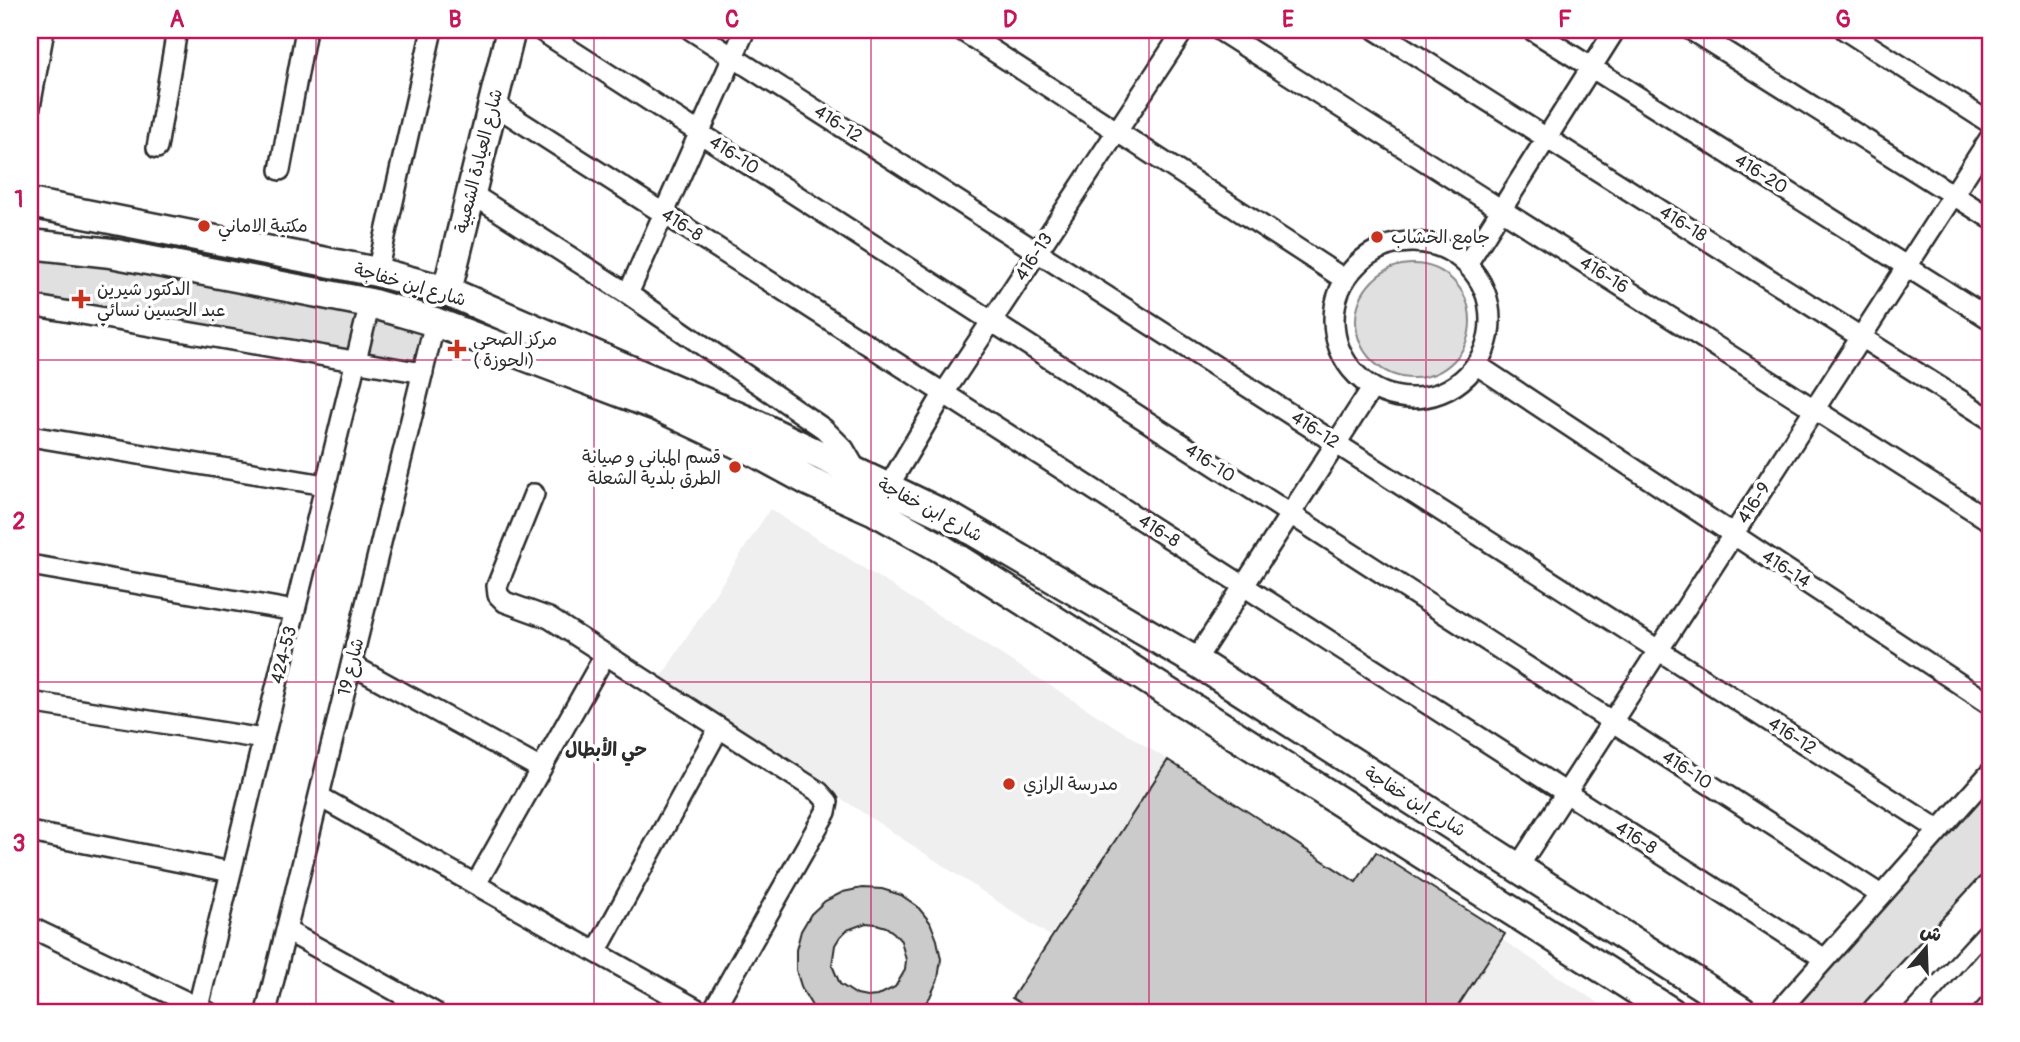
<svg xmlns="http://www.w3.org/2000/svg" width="2020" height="1042" font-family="Pangolin,'Playpen Sans Arabic',sans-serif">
<rect width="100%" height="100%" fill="#fff"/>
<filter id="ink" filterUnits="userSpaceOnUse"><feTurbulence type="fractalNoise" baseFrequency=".0143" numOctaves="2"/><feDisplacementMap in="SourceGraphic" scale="14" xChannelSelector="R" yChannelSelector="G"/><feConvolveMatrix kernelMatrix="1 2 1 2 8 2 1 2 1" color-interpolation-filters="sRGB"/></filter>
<g filter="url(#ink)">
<path fill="#efefef" d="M770,509L1168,760L1050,936L660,679Z
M1501,939L1612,1012H1454Z"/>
<path fill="#e0e0e0" stroke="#868686" stroke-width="2" d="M30,259L99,261L234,282L428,331L420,367L30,301Z
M1356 321a57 57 0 1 1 114 0a57 57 0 1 1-114 0Z
M1990,782V878L1869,1012H1782Z"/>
<path fill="#cbcbcb" stroke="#2b2b2b" stroke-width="2" fill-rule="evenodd" d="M1168,760L1356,882L1376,852L1505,934L1454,1012H1034L1012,998Z
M862,888L882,889L901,895L917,906L930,922L937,940L941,959L938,979L930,997L918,1012H819L812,1006L802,989L796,970V950L801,931L811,914L825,901L843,892ZM866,923L876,924L886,927L894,933L901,941L906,960L905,970L895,987L877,996L867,997L857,995L840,984L832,965L835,945L840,937L847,930Z"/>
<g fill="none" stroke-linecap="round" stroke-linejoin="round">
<g stroke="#2b2b2b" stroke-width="24">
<path id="street" d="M540,30L1881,895
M691,30L1939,830
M961,30L1344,279
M1219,30L1990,521
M1376,30L1990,419
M1532,30L1990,319
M1691,30L1990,218
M1845,30L1990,123
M493,104L1825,959
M30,107L44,30
M157,148L177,30
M280,170L306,30
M472,194L628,294L824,429L844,449L858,473
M1334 320a78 78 0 1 1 156 0a78 78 0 1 1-156 0Z
M1467,264L1615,30
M377,272L432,30
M628,294L745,30
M30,305L423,373
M1477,365L1990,704
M30,436L325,485
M888,487L944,393L1184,30
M534,494L497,586L498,595L505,602L549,618L819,792L828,802L826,812L712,1012
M30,565L295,611
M1195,661L1372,388
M352,665L541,769
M30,702L263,739
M320,797L702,1012
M30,832L231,872
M1518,867L1990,138
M476,884L605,655
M30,927L208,1012
M287,931L434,1012
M596,952L719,728
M198,1007L370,303
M266,1012L435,322
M1778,1012L1990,773"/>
</g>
<g stroke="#2b2b2b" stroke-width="33">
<path id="secondary" d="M30,203L377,272L447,291L755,424L951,518L1195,661L1743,1012
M30,244L111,253L370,303L435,322L659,407L751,450L810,482L875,511L939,547L1671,1012
M447,291L511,30"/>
</g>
<g stroke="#2b2b2b" stroke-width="35">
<path id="primary" d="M1878,1012L1990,890
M1948,1012L1990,964"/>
</g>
<use href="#street" stroke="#fff" stroke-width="19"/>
<use href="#secondary" stroke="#fff" stroke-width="28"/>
<use href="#primary" stroke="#fff" stroke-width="30"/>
</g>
</g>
<path fill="none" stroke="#c2185b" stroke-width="2" stroke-opacity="0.55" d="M316,30V1012M594,30V1012M871,30V1012M1149,30V1012M1426,30V1012M1704,30V1012M30,360H1990M30,682H1990"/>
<g fill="#c8321e" stroke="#fff" stroke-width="2.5">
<circle cx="204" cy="226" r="7"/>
<circle cx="1377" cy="237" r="7"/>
<path d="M77.5 288.5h7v7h7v7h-7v7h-7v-7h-7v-7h7z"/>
<path d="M453.5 338.5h7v7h7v7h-7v7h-7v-7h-7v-7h7z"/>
<circle cx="735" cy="467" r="7"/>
<circle cx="1009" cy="784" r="7"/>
</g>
<g text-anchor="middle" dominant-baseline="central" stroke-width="7" stroke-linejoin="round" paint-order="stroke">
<g font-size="18" fill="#2b2b2b" stroke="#fff">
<text transform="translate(838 124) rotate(33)">416-12</text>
<text transform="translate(734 155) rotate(33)">416-10</text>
<text transform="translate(479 161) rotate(-76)">شارع العيادة الشعبية</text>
<text transform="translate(1761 174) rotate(32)">416-20</text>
<text transform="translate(1683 224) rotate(32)">416-18</text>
<text transform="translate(682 225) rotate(33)">416-8</text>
<text transform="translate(1034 257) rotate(-57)">416-13</text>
<text transform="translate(1604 275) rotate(32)">416-16</text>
<text transform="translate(410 285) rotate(16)">شارع ابن خفاجة</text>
<text transform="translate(1315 430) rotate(33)">416-12</text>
<text transform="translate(1210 463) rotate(33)">416-10</text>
<text transform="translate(1754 503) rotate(-57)">416-9</text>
<text transform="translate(930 510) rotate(28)">شارع ابن خفاجة</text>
<text transform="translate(1159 531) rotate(33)">416-8</text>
<text transform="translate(1786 569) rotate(33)">416-14</text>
<text transform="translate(284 655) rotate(-76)">424-53</text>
<text transform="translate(351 667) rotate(-76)">شارع 19</text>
<text transform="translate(1792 736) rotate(33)">416-12</text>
<text transform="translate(1687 770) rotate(33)">416-10</text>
<text transform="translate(1415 802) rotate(32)">شارع ابن خفاجة</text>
<text transform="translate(1636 838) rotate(33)">416-8</text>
</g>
<g font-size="18" fill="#2b2b2b" stroke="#fff" text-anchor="start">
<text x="218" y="226">مكتبة الاماني</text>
<text x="1391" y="237">جامع الخشاب</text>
<text x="97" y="289">الدكتور شيرين<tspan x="97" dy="21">عبد الحسين نسائي</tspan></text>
<text x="473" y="339">مركز الصحي<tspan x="473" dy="21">( الحوزة)</tspan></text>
<text x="721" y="457" text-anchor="end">قسم المباني و صيانة<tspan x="721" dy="21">الطرق بلدية الشعلة</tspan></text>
<text x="1023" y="784">مدرسة الرازي</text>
</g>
<g font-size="19" font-weight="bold" fill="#2b2b2b" stroke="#fff">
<text x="606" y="750">حي الأبطال</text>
</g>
</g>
<rect width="2020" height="1042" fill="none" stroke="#fff" stroke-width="77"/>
<g transform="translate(1926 948) rotate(19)" stroke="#ffffff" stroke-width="5" paint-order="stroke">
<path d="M0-5L12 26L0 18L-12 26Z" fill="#2b2b2b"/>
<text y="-10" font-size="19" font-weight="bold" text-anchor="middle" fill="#2b2b2b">ش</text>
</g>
<rect x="38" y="38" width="1944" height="966" fill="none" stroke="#c2185b" stroke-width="2.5"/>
<g font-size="23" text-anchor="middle" font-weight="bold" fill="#c2185b">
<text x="177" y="27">A</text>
<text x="455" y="27">B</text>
<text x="732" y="27">C</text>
<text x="1010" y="27">D</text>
<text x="1288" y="27">E</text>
<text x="1565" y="27">F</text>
<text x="1843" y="27">G</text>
<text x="19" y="207">1</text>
<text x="19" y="529">2</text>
<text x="19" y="851">3</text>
</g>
</svg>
